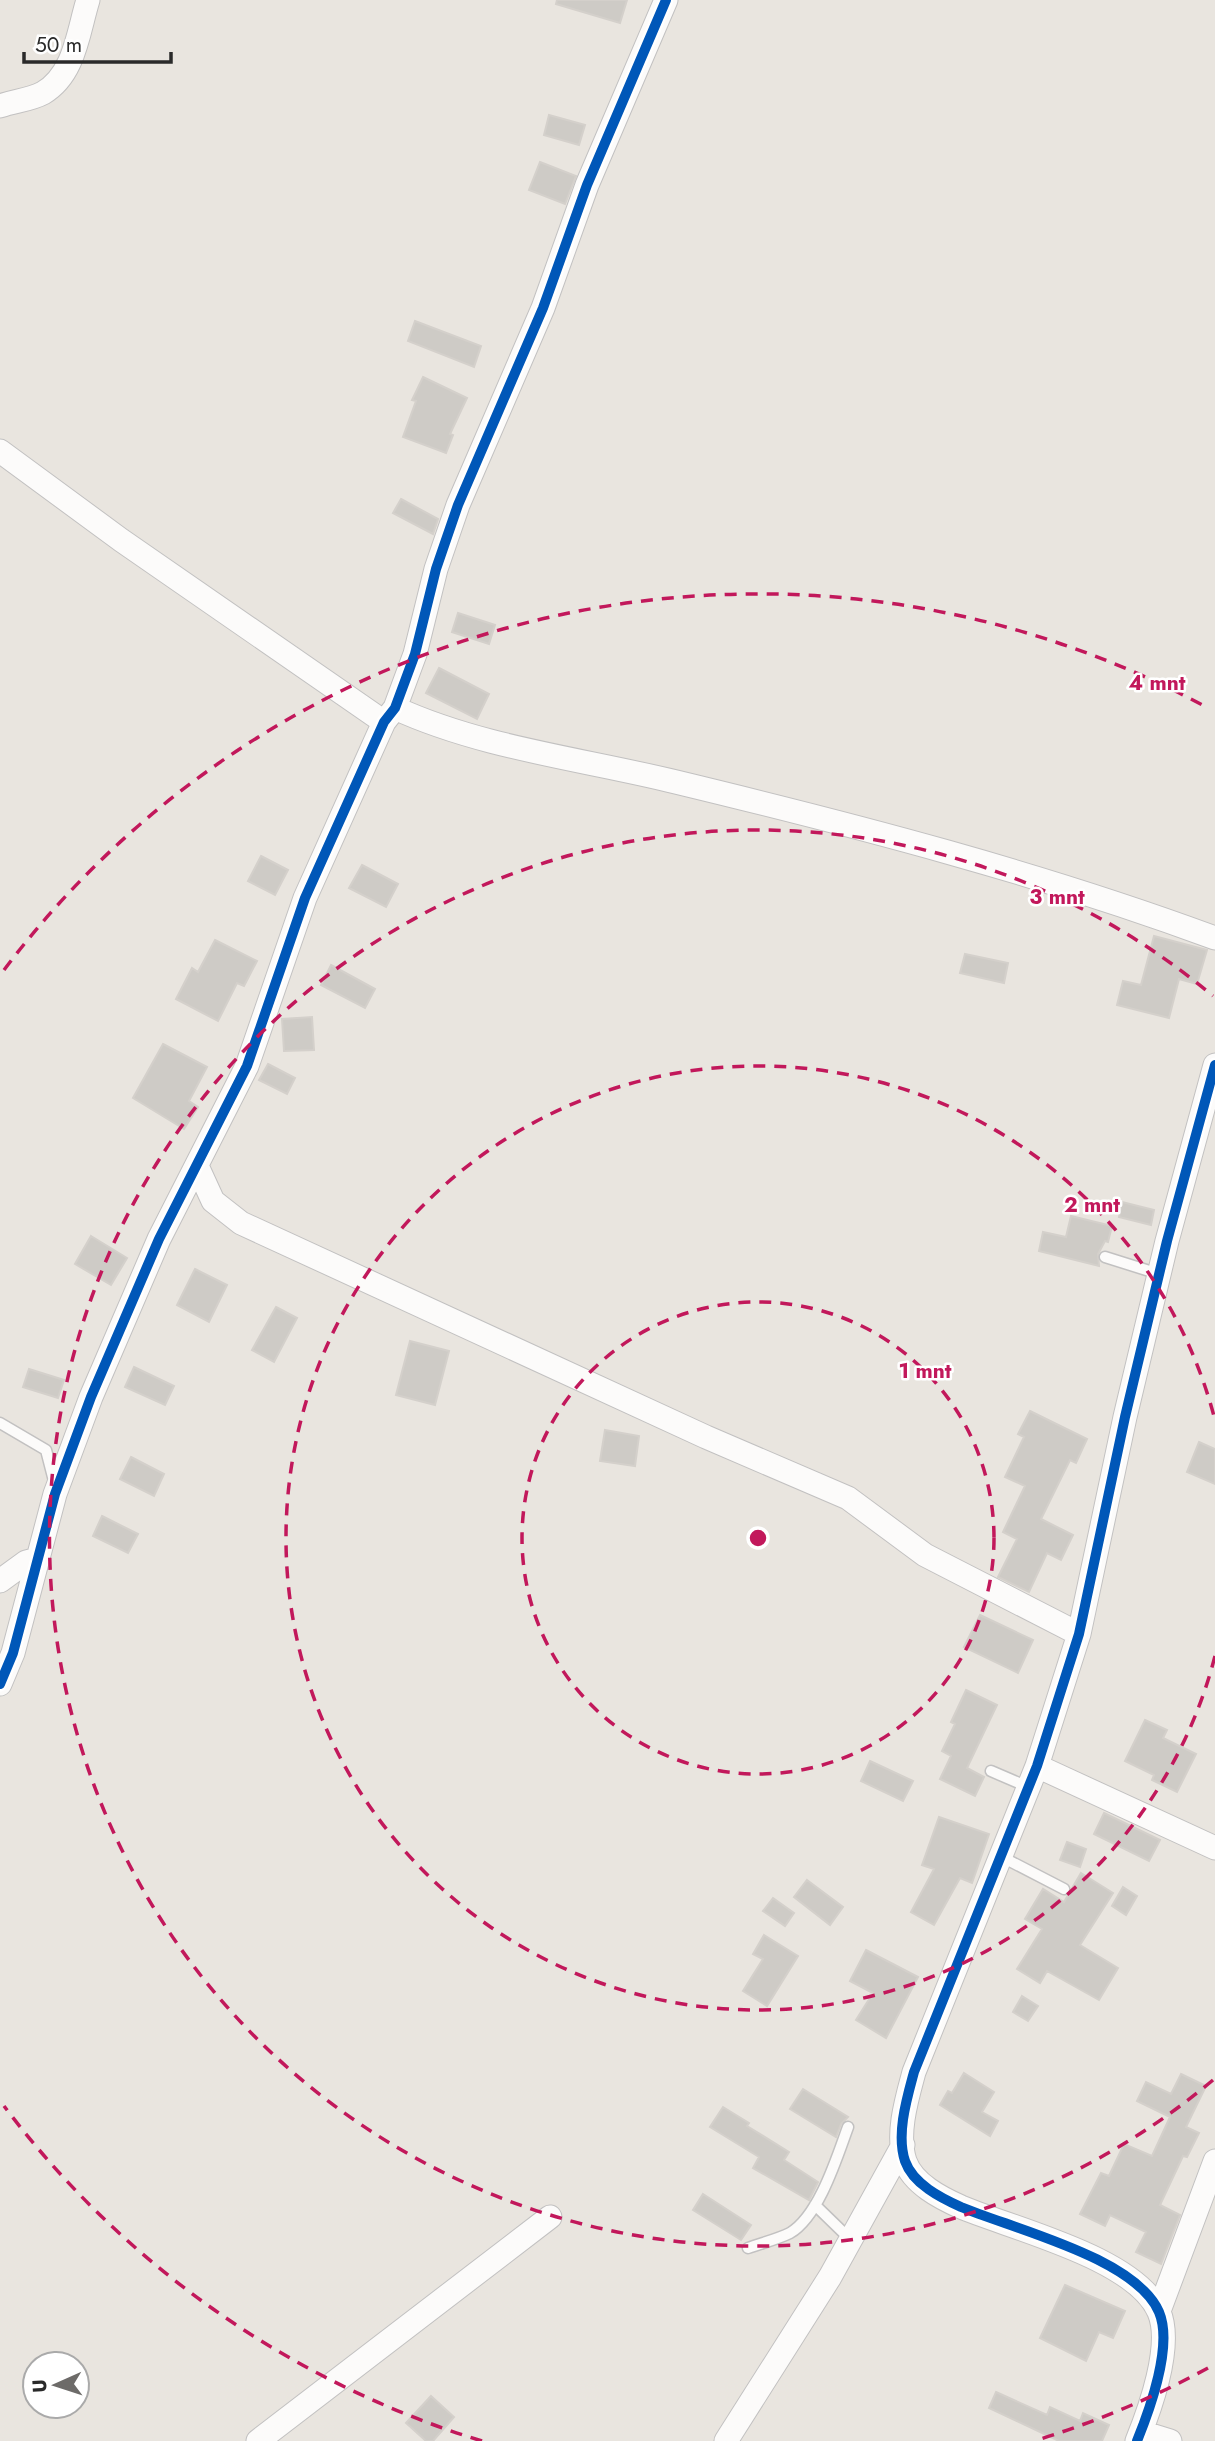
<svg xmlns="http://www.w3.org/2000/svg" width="1215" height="2441" font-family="Jost,sans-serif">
<rect width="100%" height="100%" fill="#e9e5df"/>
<path fill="#cecbc6" stroke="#d4d0cb" stroke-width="2" d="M557,0H627L620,23L556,4Z
M549,115L585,125L579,145L544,135Z
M540,162L576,176L565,204L529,190Z
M415,321L481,346L474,367L408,341Z
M423,377L467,398L450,434L453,435L446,453L403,437L416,401L412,400Z
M401,499L438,519L433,534L393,513Z
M458,613L495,625L489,644L452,632Z
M439,668L489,694L477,719L426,693Z
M261,856L288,870L275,895L248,881Z
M362,865L398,884L386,907L349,888Z
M1154,936L1207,950L1197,984L1179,979L1169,1018L1117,1005L1123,981L1141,985Z
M215,940L257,961L244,986L237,983L218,1021L176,999L192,968L198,972Z
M965,954L1008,963L1004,983L960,973Z
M331,965L375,989L365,1008L321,985Z
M312,1017L314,1050L284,1051L282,1019Z
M163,1044L207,1067L189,1101L198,1107L184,1129L133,1098Z
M268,1064L295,1078L287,1094L259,1080Z
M1122,1202L1154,1210L1151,1225L1119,1217Z
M1071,1216L1112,1226L1108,1242L1105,1241L1098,1254L1099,1266L1039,1251L1043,1232L1066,1237Z
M91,1236L127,1258L111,1285L75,1264Z
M195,1269L227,1285L209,1322L177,1305Z
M276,1307L297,1318L274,1362L252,1350Z
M410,1341L449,1351L435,1405L396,1395Z
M134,1367L174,1386L165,1405L125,1387Z
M29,1369L64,1380L58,1398L23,1387Z
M1030,1411L1087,1439L1076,1463L1070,1460L1041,1519L1073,1535L1061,1560L1047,1553L1029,1592L998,1577L1017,1539L1003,1532L1025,1486L1005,1477L1024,1437L1018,1434Z
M605,1430L639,1436L635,1466L600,1461Z
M1199,1442L1215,1449V1484L1187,1472Z
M131,1457L164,1474L154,1496L120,1479Z
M102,1516L138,1534L128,1553L93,1536Z
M980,1615L1033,1640L1018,1673L964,1647Z
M966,1690L997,1705L967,1768L984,1777L975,1796L940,1779L951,1756L942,1751L955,1724L951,1722Z
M1145,1720L1167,1730L1163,1738L1196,1754L1177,1792L1152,1780L1154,1775L1125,1761Z
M870,1761L913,1781L903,1801L861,1781Z
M1104,1813L1160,1840L1149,1861L1094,1834Z
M939,1817L989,1834L972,1883L960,1878L934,1925L911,1912L934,1869L922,1865Z
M1067,1842L1086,1849L1080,1867L1060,1860Z
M1081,1873L1113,1893L1080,1945L1118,1968L1099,2000L1047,1971L1040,1983L1017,1969L1042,1929L1025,1919L1043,1889L1064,1902Z
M807,1880L843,1907L830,1925L794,1897Z
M1123,1887L1137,1896L1126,1915L1112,1906Z
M773,1898L794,1913L785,1926L763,1911Z
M764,1935L798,1956L767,2006L743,1991L763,1959L753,1954Z
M866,1950L918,1977L886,2038L856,2020L873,1993L850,1981Z
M1022,1996L1038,2006L1028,2021L1013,2012Z
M964,2073L994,2092L982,2112L998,2121L990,2136L940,2105L948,2091L952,2093Z
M1181,2074L1206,2086L1186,2127L1199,2133L1187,2157L1183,2156L1160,2205L1180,2215L1161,2264L1136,2252L1146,2232L1110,2215L1105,2226L1080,2214L1101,2173L1109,2176L1124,2144L1152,2156L1170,2117L1137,2101L1146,2082L1171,2094Z
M803,2089L848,2117L841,2124L836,2137L790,2109Z
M723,2107L749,2123L747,2126L789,2152L784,2160L818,2182L809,2200L753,2168L759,2157L710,2127Z
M703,2194L751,2225L741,2240L693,2210Z
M1065,2285L1125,2311L1113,2338L1099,2332L1086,2361L1040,2338Z
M996,2392L1047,2415L1050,2407L1080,2421L1083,2413L1109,2425L1102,2441H1059L989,2408Z
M431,2396L454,2417L433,2441H426L406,2423Z"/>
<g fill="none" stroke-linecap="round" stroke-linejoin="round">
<g stroke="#c2c1c1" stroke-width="13">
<path id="service" d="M1105,1257L1159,1274
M0,1423L46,1450L54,1481
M991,1771L1028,1787
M1002,1857L1064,1889
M815,2205L851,2240
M748,2248C762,2243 778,2239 790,2233C819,2216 837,2157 848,2127"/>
</g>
<g stroke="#c2c1c1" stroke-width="25">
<path id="minor" d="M0,106C14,101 30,100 43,93C75,74 78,32 88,0
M0,451L121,540L384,722
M395,708C482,748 583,759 676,782C858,826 1039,873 1215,938
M197,1166L213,1201L241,1223L706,1437L848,1498L925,1555L1079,1634
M0,1581L26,1562L37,1559
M0,1684L13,1653L55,1494L91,1397L159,1239L247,1066L305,898L384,722L395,708L415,654L436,569L458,505L543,308L587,185L666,0
M1037,1766L1215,1848
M1159,2311L1215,2161
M1141,2432L1170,2441
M258,2441L550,2217
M726,2441L830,2277L903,2145
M1137,2441C1150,2409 1173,2345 1159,2312C1136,2258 1013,2229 961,2207C941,2198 913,2184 905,2161C896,2134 907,2098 914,2072L1037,1766L1079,1634L1125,1417L1167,1241L1215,1065"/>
</g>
<use href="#service" stroke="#fcfbfa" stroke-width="10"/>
<use href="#minor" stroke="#fcfbfa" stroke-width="23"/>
<g stroke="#fff" stroke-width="15">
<path id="cycleway" d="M0,1684L13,1653L55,1494L91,1397L159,1239L247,1066L305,898L384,722L395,708L415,654L436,569L458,505L543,308L587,185L666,0
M1137,2441C1150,2409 1173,2345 1159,2312C1136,2258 1013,2229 961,2207C941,2198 913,2184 905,2161C896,2134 907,2098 914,2072L1037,1766L1079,1634L1125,1417L1167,1241L1215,1065"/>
</g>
<use href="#cycleway" stroke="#0057b8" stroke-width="10"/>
</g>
<g fill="none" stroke="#c2185b" stroke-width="3.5" stroke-dasharray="12 9">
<circle cx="758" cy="1538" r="236"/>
<path d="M1215 1656A472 472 0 1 1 1215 1420"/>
<path d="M1213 2080A708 708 0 1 1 1213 996"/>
<path d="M1208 2368A944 944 0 0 1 1034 2441M482 2441A944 944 0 0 1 4 2106M4 970A944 944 0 0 1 1208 708"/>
</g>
<circle cx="758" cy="1538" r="10" fill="#c2185b" stroke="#fff" stroke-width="3.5"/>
<g font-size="21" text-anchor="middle" font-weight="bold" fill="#c2185b" stroke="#fff" stroke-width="5" stroke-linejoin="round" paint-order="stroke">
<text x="1157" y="690">4 mnt</text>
<text x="1057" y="904">3 mnt</text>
<text x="1092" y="1212">2 mnt</text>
<text x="925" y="1378">1 mnt</text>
</g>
<g transform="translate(56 2385) rotate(267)"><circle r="33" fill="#ffffff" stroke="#aaaaaa" stroke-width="2"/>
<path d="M0-5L12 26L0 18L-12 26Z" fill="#6d6b69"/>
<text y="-10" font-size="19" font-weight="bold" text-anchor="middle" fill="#2a2a2a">U</text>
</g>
<path d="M24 52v10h147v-10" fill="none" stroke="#2a2a2a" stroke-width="3.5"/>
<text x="35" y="52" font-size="21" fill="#2a2a2a" stroke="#ffffff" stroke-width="5" paint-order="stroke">50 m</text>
</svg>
